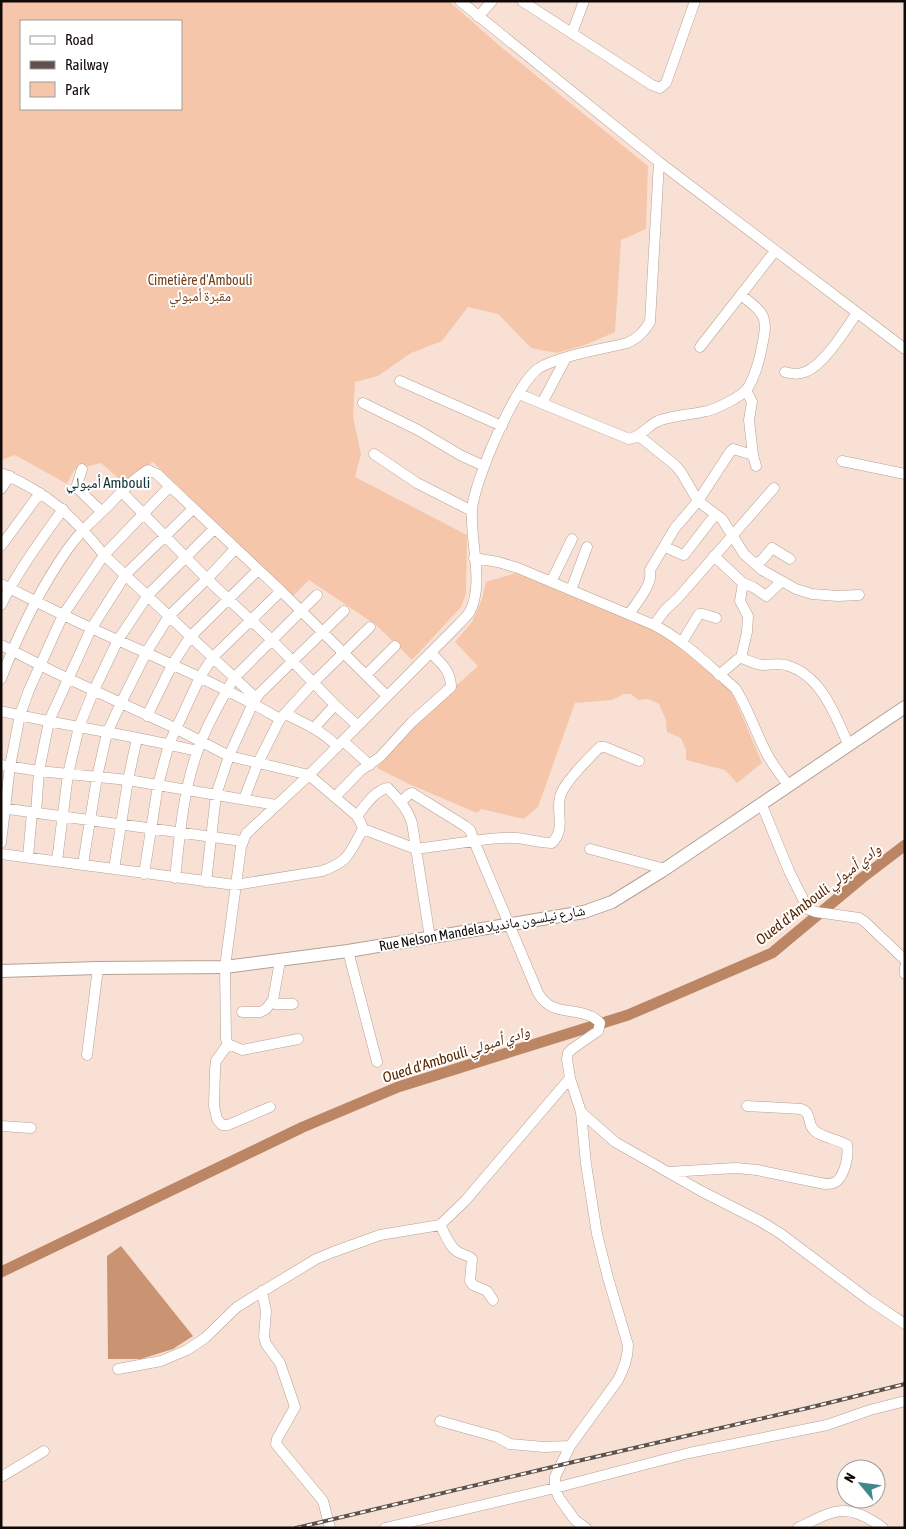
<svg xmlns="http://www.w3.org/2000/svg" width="906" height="1529" font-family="'Asap Condensed','Noto Naskh Arabic',sans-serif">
<rect width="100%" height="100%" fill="#f8e1d4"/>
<path fill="#f5c6a9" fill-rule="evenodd" d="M1,1H449L501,47L648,166L646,229L621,240L615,332L585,345L557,353L531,348L498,314L468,307L442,341L411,353L378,376L355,382L353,417L361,454L355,477L467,535L466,594L461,607L412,660L376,625L309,580L293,596L153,462L123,482L101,463L74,470L67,484L15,455L1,460ZM21,21H181V109H21Z
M516,573L664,634L732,692L762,763L737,783L725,770L686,760V750L681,738L667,732L666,720L659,704L648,699L638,700L631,694H624L612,700L575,703L538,807L524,819L481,809L477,813L409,784L377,768L405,732L478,666L455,642L472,622L482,599L486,582Z"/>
<path fill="#ca9371" d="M121,1246L193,1336L173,1349L141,1359H108L107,1256Z"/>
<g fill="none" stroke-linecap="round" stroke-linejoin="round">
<path stroke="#bc8665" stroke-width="11" d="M1,1272L303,1127L398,1087L628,1015L772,953L862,878L905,845"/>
<g stroke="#b5a094" stroke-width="11">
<path id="minor" d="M460,1L659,162L905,349
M522,1L652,85L660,88L666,83L695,1
M478,17L492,1
M572,33L584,1
M700,347L775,251
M785,372C792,374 798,375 805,372C824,365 845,330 857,313
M400,381L502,426
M746,390L752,402L749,420L753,455L756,466
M519,394L629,439C641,437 647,426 658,421C673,415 691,415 707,411C716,409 741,397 747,389C754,379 760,359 762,346C769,316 764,313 741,295
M363,403L418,430L460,455L484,466
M542,403L566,358
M639,436L675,465L681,472L698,501L722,519L744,554L762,570L796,589L812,594L838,596L859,595
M374,454L417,483L472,511
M842,461L905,474
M82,469L77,485V488L102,512
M1,473C47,492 73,516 104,555L256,698
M1,489L10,476
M122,492L207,579L272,640L335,705L358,726
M1,546L40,493
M665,547L683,555H684L715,515
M714,556L743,583L740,601L748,616L747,632L741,658L738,659L719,675
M474,558L498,562L518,568L654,625C685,641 709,666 735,688C748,708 755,731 766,752C772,764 780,774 788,785
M755,564L762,560L772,548L790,559
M551,582L572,539
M743,583L753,587L766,596L781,582
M1,584C31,599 60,614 91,628C154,657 220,684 280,719
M571,590L587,547
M1,605C18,571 41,540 63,509
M629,614C637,602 653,585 650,570L675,528L698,501L730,452L733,449L753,455
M654,625L665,610L678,598L774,488
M682,642L699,614H703L716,618
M1,645L54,672L175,728L229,756L309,775L357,816L361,823L363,829C349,853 350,861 322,871L235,885L1,854
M741,658C748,660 756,665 763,665C771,665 777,663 786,665C821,675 835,714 848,744
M366,675L395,646
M1,679C18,634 40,589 67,550C79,533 94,519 109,505C121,492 133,479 148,470L157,474L281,591L387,696
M1,711C66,726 132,735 197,751
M285,714C304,723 322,731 337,746
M147,716L172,665L190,637L258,570
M314,728L335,705
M343,741L370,765
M1,765L39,771L128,780L276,805
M335,797L360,771L380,757L412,722L451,687C451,671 441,663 431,653
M244,799L258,763L280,719L313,683L370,627
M401,802L408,795L412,793L465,826L470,830L474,841C488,839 502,837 516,838C528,839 540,843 552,843C566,829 556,813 560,797C563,783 589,758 600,747H605L639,761
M761,803L789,871L808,909L816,912L859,918L864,921L905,960
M1,808L242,841
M36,813L39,771L49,721L91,629L126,574L193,509
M357,816C365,806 375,790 388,788C398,799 408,809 412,823L430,938
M363,829L416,849L474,841L538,993C552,1016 569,1007 590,1016C594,1017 597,1020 600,1023L598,1031L572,1049L568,1053L567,1059L570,1078L581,1112L586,1164L597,1234L608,1278L628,1345C628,1358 624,1368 618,1380L570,1446L555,1477V1488L559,1498L575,1520L586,1528
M1,843L10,766L20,715L29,690L63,615L104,555L170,486
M590,849L665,869
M28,857L32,812
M57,861L68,774L79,727L94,690L118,640L148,595L214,529
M83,864L97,777L107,733L121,703L146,653L169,616L207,579L235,549
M114,869L128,780L137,738
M144,874L158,785L169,744L200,677L213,657L281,591
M175,878C180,835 183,790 198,750C206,726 221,700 234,678L317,595
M206,882L216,795L229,756L253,703L260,693L344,611
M348,951L377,1062
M905,967V974
M273,1000L275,1004H293
M242,1012H260L266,1009L273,1000L280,961
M298,1039L242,1050L228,1044L226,1039L225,967L241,847L246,834L309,775L459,624C462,621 466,617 469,613C485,586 470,542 472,511C473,483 516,383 539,368C559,356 603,349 627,343C638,338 643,333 650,322L659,162
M228,1044L216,1061L215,1069L214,1106L217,1119L222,1125H228L270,1107
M87,1055L98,968
M581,1112L615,1142L701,1191L760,1221L781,1234L869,1300L905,1324
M1,1126L31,1128
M668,1172L736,1168L757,1170L825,1184C830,1184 833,1184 837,1181C845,1174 849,1155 847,1145C838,1139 819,1137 813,1129C807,1122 812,1113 801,1109L747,1106
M440,1225C445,1233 449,1247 458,1252C463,1255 468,1255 472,1259L470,1281L473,1285L487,1291L493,1300
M262,1291L266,1311L264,1337L266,1344L280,1363L295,1407L277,1439L276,1444L323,1501L330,1528
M118,1369L161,1361L187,1350L205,1338L237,1307L316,1259L333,1252L380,1235L440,1225L465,1201L570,1078
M440,1421L497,1437L510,1444L544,1447L570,1446
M1,1477L44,1451
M385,1528L555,1488L689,1453L827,1425L870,1410L905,1401
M798,1528C834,1510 847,1501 883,1528"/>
</g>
<g stroke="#b5a094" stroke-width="14">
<path id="major" d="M1,971L98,968L225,967L348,951L584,912L612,902L662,871L905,707"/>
</g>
<use href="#minor" stroke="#fff" stroke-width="10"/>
<use href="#major" stroke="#fff" stroke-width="12"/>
<g stroke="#5f524c" stroke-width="4">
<path id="rail" d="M296,1528L569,1463L812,1407L905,1384"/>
</g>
<use href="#rail" stroke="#fff" stroke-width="2" stroke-dasharray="5.5" stroke-linecap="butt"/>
</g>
<g text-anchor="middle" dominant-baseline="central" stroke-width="4" stroke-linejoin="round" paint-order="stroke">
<g font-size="14" fill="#733e19" stroke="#fff">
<text x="200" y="280">Cimetière d'Ambouli<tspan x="200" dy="16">مقبرة أمبولي</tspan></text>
</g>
<g font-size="14" fill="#100906" stroke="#fff">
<text transform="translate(482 928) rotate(-10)">Rue Nelson Mandela شارع نيلسون مانديلا</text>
</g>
<g font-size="15" fill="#133638" stroke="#fff">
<text x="108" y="482">أمبولي Ambouli</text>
</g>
<g font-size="15" font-style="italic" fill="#5a2700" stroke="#fff">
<text transform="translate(818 894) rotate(-38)">Oued d'Ambouli وادي أمبولي</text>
<text transform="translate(456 1054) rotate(-18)">Oued d'Ambouli وادي أمبولي</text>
</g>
</g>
<rect width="906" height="1529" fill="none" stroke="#100906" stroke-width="5"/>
<rect x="20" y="20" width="162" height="90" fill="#ffffff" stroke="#9f9d9b"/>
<rect x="30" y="36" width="25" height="8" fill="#ffffff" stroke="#9f9d9b"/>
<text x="65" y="45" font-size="15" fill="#100906">Road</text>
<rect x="30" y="61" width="25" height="8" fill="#5f524c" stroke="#9f9d9b"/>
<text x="65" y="70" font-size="15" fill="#100906">Railway</text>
<rect x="30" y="82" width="25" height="15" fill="#f5c6a9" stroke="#9f9d9b"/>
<text x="65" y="95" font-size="15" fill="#100906">Park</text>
<g transform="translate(861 1484) rotate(299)"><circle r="24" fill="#ffffff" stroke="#9f9d9b"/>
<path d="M0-4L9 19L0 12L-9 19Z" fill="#3f878d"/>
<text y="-8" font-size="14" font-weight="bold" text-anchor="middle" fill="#100906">N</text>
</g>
</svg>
